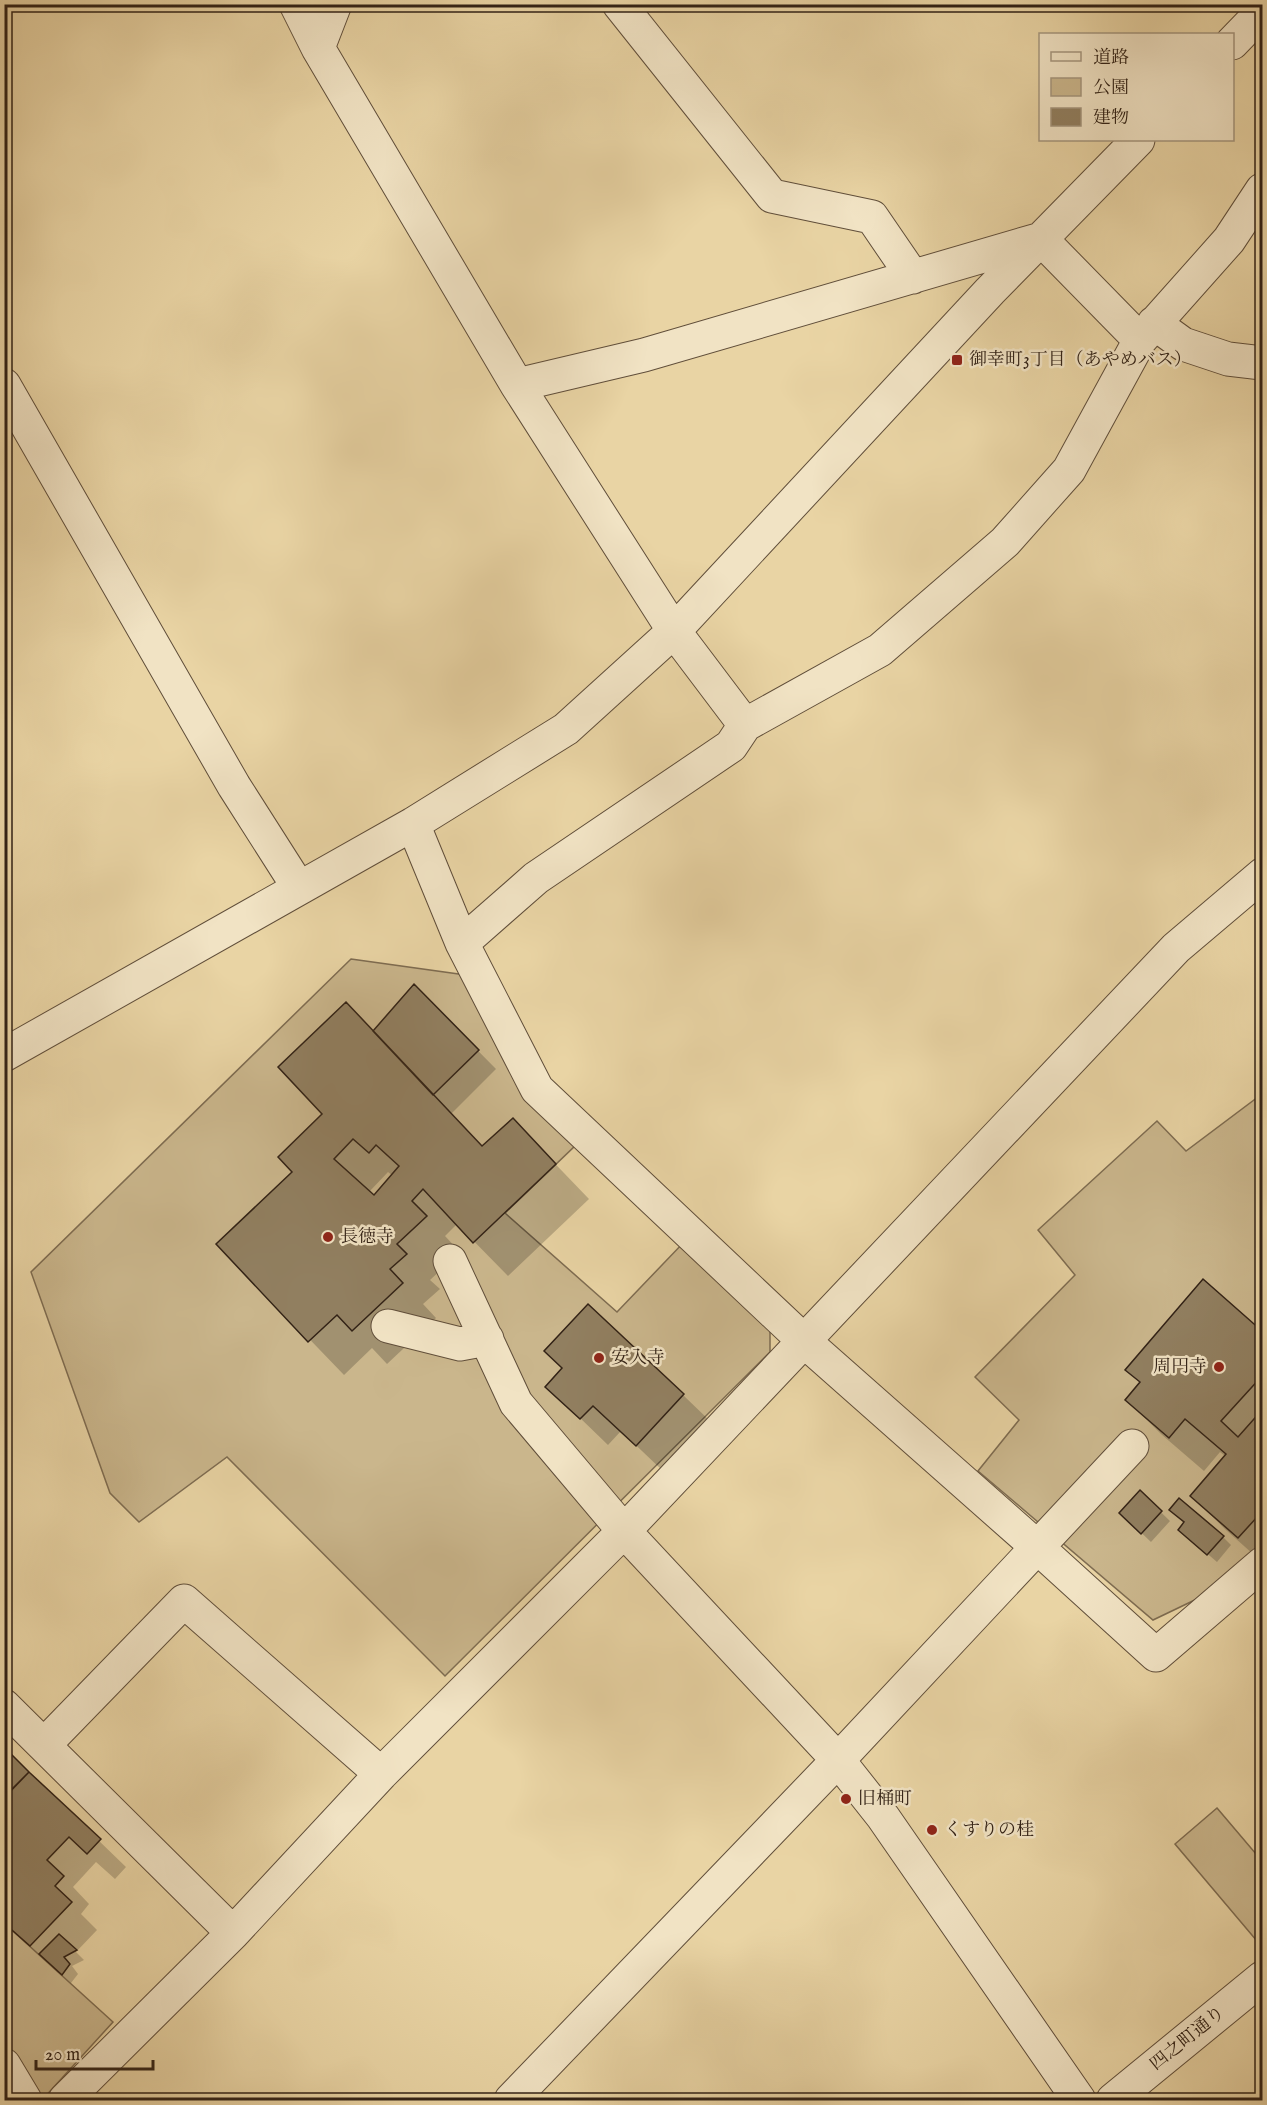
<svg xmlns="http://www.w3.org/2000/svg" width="1267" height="2105" font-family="'IM FELL English','Noto Serif JP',serif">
<rect width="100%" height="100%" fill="#e9d4a4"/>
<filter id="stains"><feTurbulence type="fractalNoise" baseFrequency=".00333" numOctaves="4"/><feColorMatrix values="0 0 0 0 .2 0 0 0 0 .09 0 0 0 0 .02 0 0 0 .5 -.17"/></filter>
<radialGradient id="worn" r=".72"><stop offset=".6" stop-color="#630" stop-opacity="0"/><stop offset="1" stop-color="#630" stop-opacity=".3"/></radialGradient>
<path fill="#cab68c" stroke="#7e6c51" stroke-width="1.5" d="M351,959L480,977L578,1143L505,1213L617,1312L685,1241L770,1325V1352L445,1676L227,1457L139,1522L110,1493L31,1272Z
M1262,1094V1543L1201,1597L1153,1620L978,1471L1019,1420L975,1377L1075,1275L1038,1230L1157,1121L1186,1151Z
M1217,1808L1262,1861V1947L1175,1844Z
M4,1923L113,2022L42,2100H5Z"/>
<path fill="#0003" fill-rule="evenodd" d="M414,986L496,1069L451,1114L483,1148L513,1120L589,1199L508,1276L457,1224L445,1236L460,1252L430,1280L440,1289L423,1304L436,1318L387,1364L372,1348L344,1375L218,1244L294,1172L324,1114L374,1032ZM388,1172L393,1176L375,1197L369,1192Z
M1203,1282L1262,1333V1562L1226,1530L1192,1496L1225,1456L1220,1452L1204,1471L1161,1434L1127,1400L1141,1383L1127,1370Z
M548,1387L683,1395L710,1421L663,1471L621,1431L608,1445Z
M1140,1492L1170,1521L1151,1542L1130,1522Z
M1171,1510L1223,1537L1231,1545L1217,1562L1189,1538L1185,1523Z
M4,1749L126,1867L115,1879L96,1862L73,1887L89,1904L81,1914L97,1930L76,1952L84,1960L72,1966L78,1974L71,1983L4,1923Z
M1162,2093L1169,2100H1153Z"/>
<path fill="#917f60" stroke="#322216" stroke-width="1.5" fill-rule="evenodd" d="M414,984L479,1050L433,1095L373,1031Z
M346,1002L482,1146L513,1118L556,1164L473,1243L423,1189L412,1201L427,1216L397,1244L407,1254L390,1269L403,1283L352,1331L337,1315L308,1342L216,1244L292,1172L278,1157L322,1114L278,1067ZM353,1139L369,1153L376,1145L399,1166L374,1195L334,1159Z
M1203,1279L1262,1331V1376L1221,1421L1238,1437L1262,1410V1520L1258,1516L1238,1538L1190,1496L1226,1454L1185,1419L1169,1438L1125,1400L1140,1382L1125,1370Z
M588,1304L684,1394L636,1446L593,1406L580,1419L545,1387L562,1368L544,1351Z
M1140,1490L1162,1511L1141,1534L1119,1513Z
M1179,1498L1224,1536L1207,1555L1178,1530L1184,1522L1169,1510Z
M4,1747L29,1772L8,1793L4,1790Z
M29,1772L101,1839L87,1854L69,1837L47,1860L64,1876L55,1886L72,1902L30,1946L4,1923V1798Z
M59,1934L77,1950L64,1957L70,1964L62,1975L39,1954Z"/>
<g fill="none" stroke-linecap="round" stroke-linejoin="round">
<g stroke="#604e3a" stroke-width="35">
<path id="minor" d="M296,4L318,48L517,385L674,631L745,725L880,650L1005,542L1069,470L1140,340L1229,240L1262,190
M619,4L772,196L872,217L913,277
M1232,43L1262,12
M318,48L335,4
M1154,323L1183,344L1228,359L1262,363
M4,385L234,786L299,888
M517,385L644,355L1041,239L1140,340
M413,824L462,943L537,1089L803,1340L1036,1546L1156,1655L1262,1564
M462,943L536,878L731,746L745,725
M4,1055L413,824L566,729L674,631L990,291L1138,140
M450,1261L516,1403L624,1531L838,1760L883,1817L1079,2100
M388,1326L460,1344L487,1339
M4,1706L233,1933
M44,1745L184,1601L381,1774
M4,2065L25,2100
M65,2100L233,1933L381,1774L624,1531L1176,948L1262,875
M511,2100L838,1760L1132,1446
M1113,2100L1262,1978"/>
</g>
<use href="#minor" stroke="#f1e3c4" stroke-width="33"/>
</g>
<g fill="#8f2418" stroke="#f1e3c4" stroke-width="2">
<rect x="951" y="354" width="12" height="12" rx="3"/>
<circle cx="328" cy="1237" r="6"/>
<circle cx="599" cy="1358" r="6"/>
<circle cx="1219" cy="1367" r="6"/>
<circle cx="846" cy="1799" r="6"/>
<circle cx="932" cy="1830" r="6"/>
</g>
<g text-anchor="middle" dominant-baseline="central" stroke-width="5" stroke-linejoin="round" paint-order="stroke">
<g font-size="18" fill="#322216" stroke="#f1e3c4" text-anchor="start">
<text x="969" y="360">御幸町3丁目（あやめバス）</text>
<text x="340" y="1237">長徳寺</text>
<text x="611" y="1358">安入寺</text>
<text x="1207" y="1367" text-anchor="end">周円寺</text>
<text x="858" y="1799">旧桶町</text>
<text x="944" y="1830">くすりの桂</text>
</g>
<g font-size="18" fill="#322216" stroke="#f1e3c4">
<text transform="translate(1188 2039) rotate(-39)">四之町通り</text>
</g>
</g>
<rect width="1267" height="2105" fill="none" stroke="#e9d4a4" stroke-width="24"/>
<rect x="6" y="6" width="1255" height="2093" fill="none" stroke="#322216" stroke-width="3"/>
<rect x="12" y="12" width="1243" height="2081" fill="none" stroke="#322216" stroke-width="1.5"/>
<rect x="1039" y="33" width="195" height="108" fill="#f1e3c4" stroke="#a5967e" stroke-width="1.5"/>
<rect x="1051" y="52" width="30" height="9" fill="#f1e3c4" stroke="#a5967e" stroke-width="1.5"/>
<text x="1093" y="63" font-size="18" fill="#322216">道路</text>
<rect x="1051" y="78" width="30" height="18" fill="#cab68c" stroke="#a5967e" stroke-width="1.5"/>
<text x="1093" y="93" font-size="18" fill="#322216">公園</text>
<rect x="1051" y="108" width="30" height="18" fill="#917f60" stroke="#a5967e" stroke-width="1.5"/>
<text x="1093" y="123" font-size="18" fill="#322216">建物</text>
<path d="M36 2060v9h117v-9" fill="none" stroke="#322216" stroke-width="3"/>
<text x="45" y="2060" font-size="18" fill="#322216" stroke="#f1e3c4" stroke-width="4.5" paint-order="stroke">20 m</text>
<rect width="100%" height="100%" filter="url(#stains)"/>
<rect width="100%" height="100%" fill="url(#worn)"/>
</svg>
